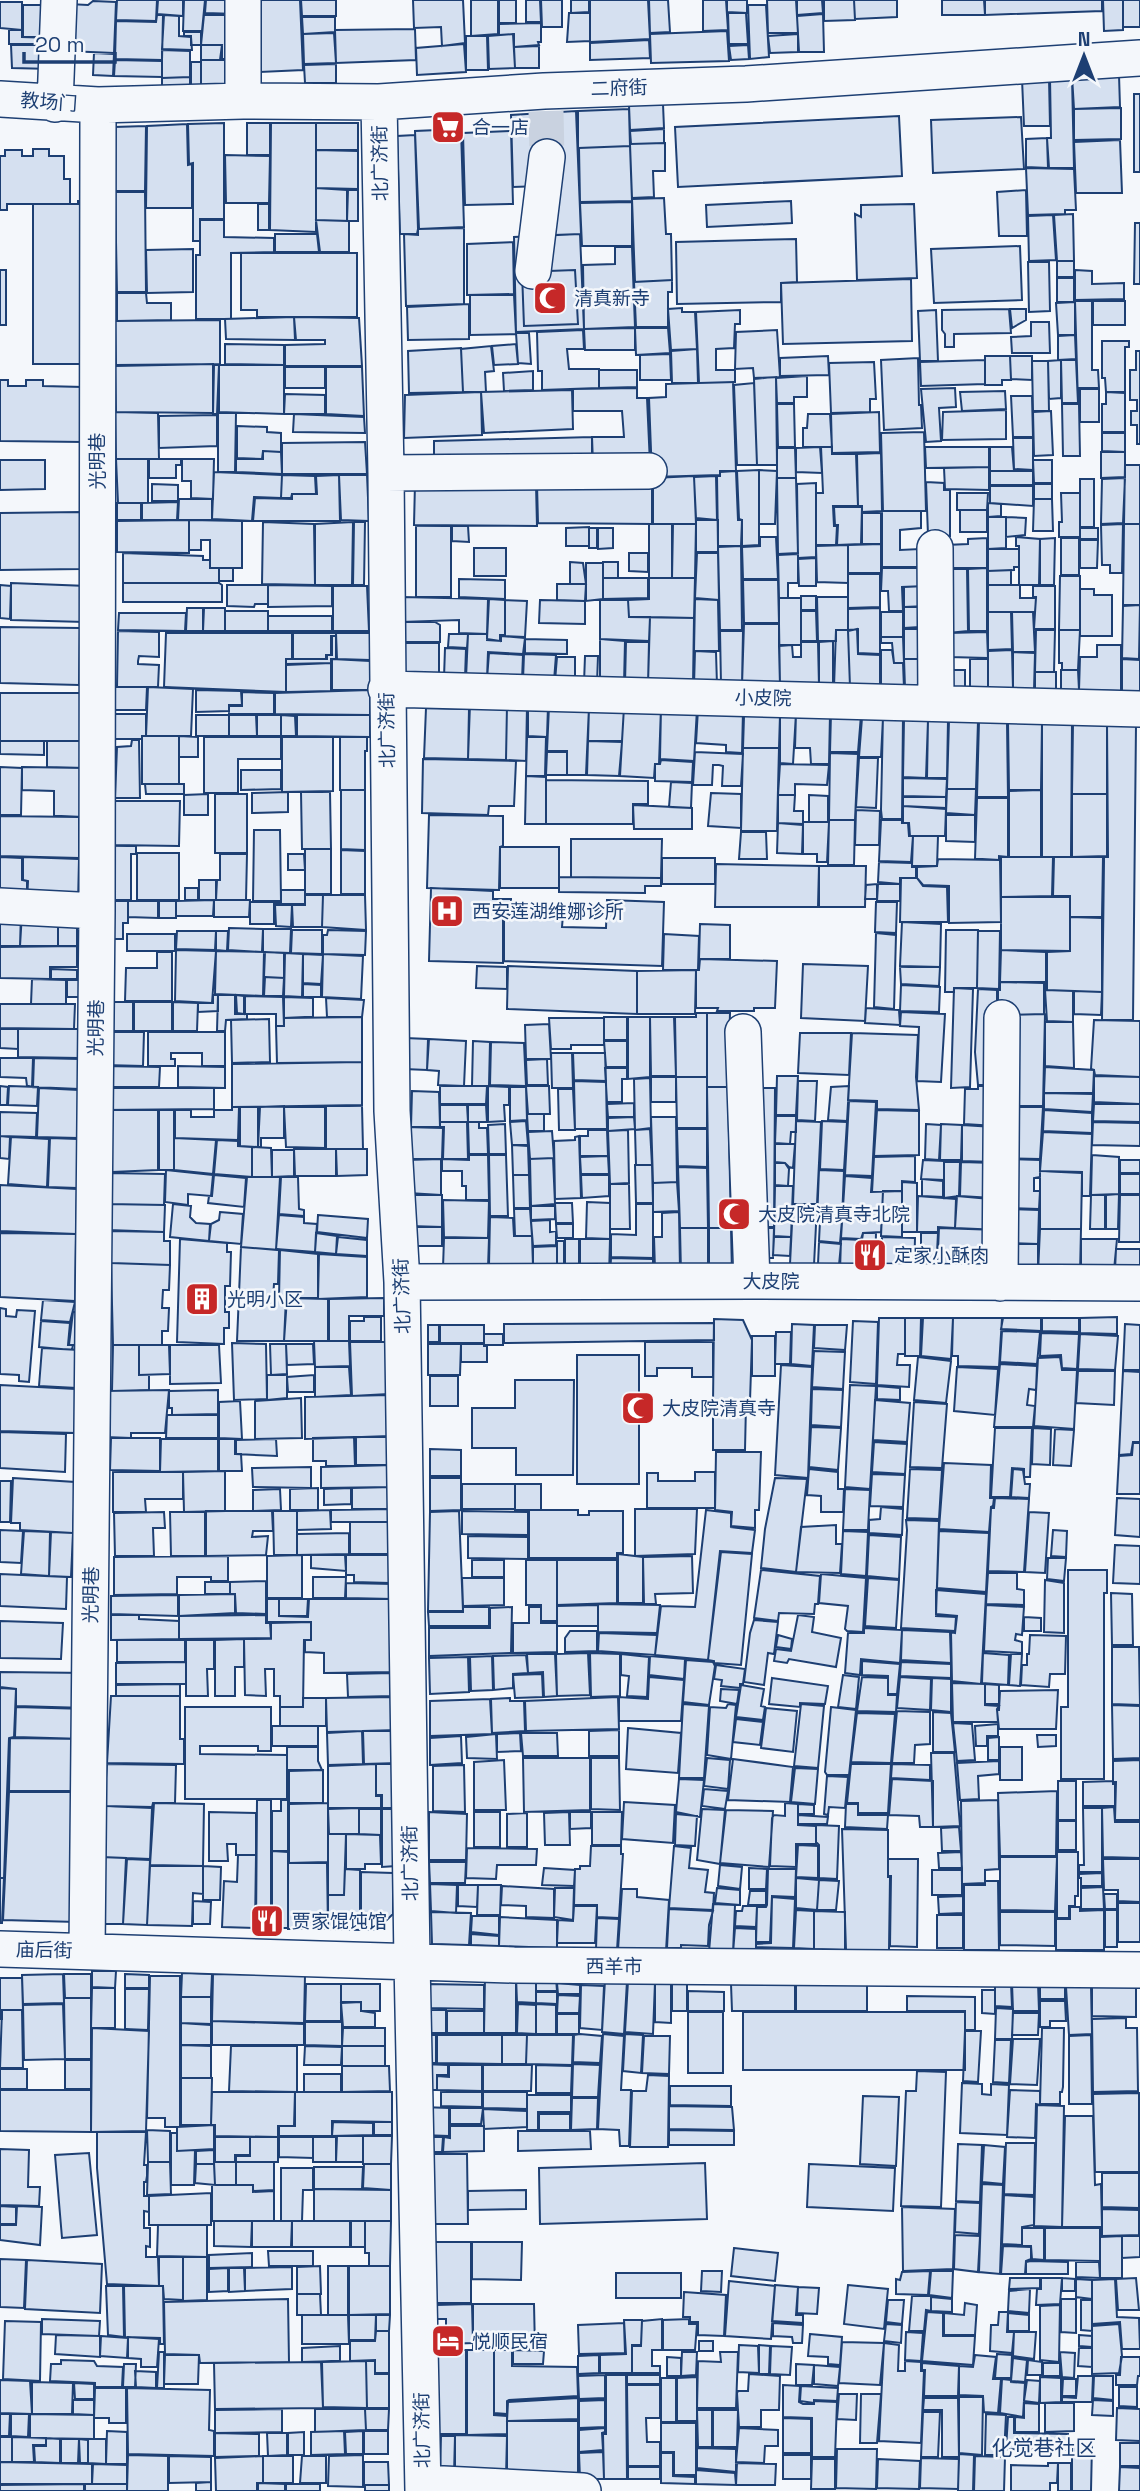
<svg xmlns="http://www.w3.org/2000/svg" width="1140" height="2491" font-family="'Space Grotesk','Noto Sans SC',sans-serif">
<rect width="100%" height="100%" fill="#f4f7fb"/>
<path fill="#d5e0f0" stroke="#1d3f73" stroke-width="2" d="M117,0H157L156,21L116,20Z
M158,0H183V16L157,14Z
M184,0H205L202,31H183Z
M206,0H237V14L205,13Z
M261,0H300L303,70L260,72Z
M301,0H336V16H302Z
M413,0H463L465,43L442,46L441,27L414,28Z
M471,0H498V34L471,36Z
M499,0H516V23H499Z
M526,0H540L541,22H526Z
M541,0H562V27H542Z
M571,0H589V12L571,13Z
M590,0H648L650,39L590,42Z
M649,0H668L670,32L650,33Z
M703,0H726L728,30L703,31Z
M727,0H747V13L727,12Z
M767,0H796L798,33H768Z
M797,0H822L823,13L797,15Z
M824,0H854L855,20L824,21Z
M854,0H897V17L855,19Z
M942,0H984L985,15H942Z
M985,0H1102V11L985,15Z
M1103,0H1123V30L1104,31Z
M1123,0H1140V27H1123Z
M93,1L116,2L114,53L67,51L69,4L88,5Z
M0,2H22V30L0,28Z
M23,5H54L55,37H23Z
M748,5H766L769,57L750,59Z
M569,13H590V41L567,42Z
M728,13H746L748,44H729Z
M823,14L824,52H799L797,16Z
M157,15H163L162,60L115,59L116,21L156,22Z
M164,15L179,16V36L191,37L192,50L162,49Z
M204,15H237V59H222V45H201Z
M302,17H335V32L303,34Z
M541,23V42H538L539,45L514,47V34L499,35V24Z
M415,29L416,60L336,63L335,30Z
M9,30H22V37L55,38V44H9Z
M727,31L729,61L651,63L650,34Z
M184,32H201V45H191V36H184Z
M334,33L336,63L304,64L303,34Z
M513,34L515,68L489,69L488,36Z
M798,34V52L770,53L768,36Z
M466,36H487L488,70H466Z
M649,40L650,58L590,60V43Z
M464,44L466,72L417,75L416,48Z
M11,45H52V69L12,68Z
M201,45H222L220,60H201Z
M748,45L749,59L731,60L729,46Z
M539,46V68H515L514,47Z
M162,50L190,51V77L162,78Z
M94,53L114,54L113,76L93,75Z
M115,60L162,61V77L114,76Z
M201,60H237V91L201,90Z
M191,62H201V90H191Z
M336,64V83H305L304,65Z
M1119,75L1120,107L1074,109L1072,76Z
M190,77V87H162V78Z
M1072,77L1074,168H1049L1047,138H1051L1050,78Z
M1049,78L1050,126H1024L1022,79Z
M1134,94H1140V172H1134Z
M663,104L664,128L630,130L629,105Z
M1121,108V139L1074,140V109Z
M629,109L630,146L578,148V111Z
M576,111L581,234L554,235L541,186L513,187L511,115Z
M899,116L902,176L678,187L675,127Z
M1021,117L1024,169L933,173L931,120Z
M224,123V219H200V241H193V163L189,164L188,124Z
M247,123H270V155H247Z
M271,123H316V232L270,230Z
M316,123H358V150H316Z
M187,124L188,165L192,164V208H146L147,126Z
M146,126L145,191H115L114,127Z
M461,129L464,227L419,229L415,131Z
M664,129V143L631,144L630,131Z
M511,131L513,204L465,205L463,133Z
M415,135L418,229L417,234H400L397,136Z
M1047,138L1048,168L1026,167V139Z
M1120,140L1122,193H1076L1074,142Z
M665,143V171H653L654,197L632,198L630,144Z
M630,146L632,201L580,202L579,148Z
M33,149H49V156H64V179H70V204H7V210H0V156H5V150H22V156H33Z
M316,150L358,151V189L316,188Z
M225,155L270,156L269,203H226Z
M1026,168L1074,169L1076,210H1065V214L1028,215Z
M316,188L347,190V221L316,220Z
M348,190H358V221H347Z
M1026,190L1027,236H999L997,192Z
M115,192H145L146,292H117Z
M664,198L666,234H671L672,280L635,282L632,199Z
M78,201H87V364H33V204H78Z
M791,201L792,223L707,227L706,205Z
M632,202V246H582L580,203Z
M258,204H269V230H258Z
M914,204L917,278L857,280L855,214L861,217V205Z
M1073,214L1074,261H1057L1054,215Z
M1053,215L1056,260L1029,261L1028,216Z
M200,220H224V237L274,238V252L231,253V319H196V255H200Z
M316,220L349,221V252H320Z
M1135,223H1140V284H1134Z
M464,228V304L406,306L404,234L418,235V229Z
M275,234H317L319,252H275Z
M580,234L584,329L516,332L514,237Z
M796,239L797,282L781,283V302L677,304L676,242Z
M513,242L514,294L467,295V244Z
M1020,246L1022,300L934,303L931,249Z
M615,247H632L635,327L584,329L583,265L615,264Z
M193,249V292L147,293L146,250Z
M241,253H357V317H257V310H241Z
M1057,261H1074V277H1057Z
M1028,262H1049L1050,311L1029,312Z
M0,270H6V325H0Z
M575,270L578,324L524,326L522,272Z
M1075,270L1092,271V284L1124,283V299L1075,300Z
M1057,278H1074V302H1057Z
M911,279L912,341L783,344L781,283Z
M672,280V292H668V327H636L634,282Z
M117,293H146L147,303H171V320L117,321Z
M470,295H514L516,334L470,335Z
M1075,301H1092V370H1098L1099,388H1079L1078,403Z
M1093,301H1125V325H1093Z
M1075,302V335H1058L1056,303Z
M469,304V339L408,340L407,307Z
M682,308V312H695L697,349L671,350L668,309Z
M1009,309L1011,333L954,334V347H945V334L942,330V310Z
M1010,309H1026V320L1012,328Z
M740,310V324H735L734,348L716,349V370H735V382L699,383L696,312Z
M936,310L938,361H920L918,311Z
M294,317L359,318L362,366H285V345L325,344V340H296Z
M294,317L295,340L226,339L225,319Z
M220,320V364L116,365L115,321Z
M1031,322H1049L1050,353H1012L1011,337L1031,336Z
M635,328H668L670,353L636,355Z
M635,328V350H585L584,329Z
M583,330L584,349H567L569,369H599V388L542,390V371H538L537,332Z
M777,330L780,377L754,378L753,368L735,369L736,332Z
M516,333H529L531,364L518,363Z
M1075,335L1076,359L1058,360V336Z
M1102,341H1129V347H1125V392H1106L1105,378H1102Z
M225,344L284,345V365L225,364Z
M516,344L518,364L494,365L492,346Z
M491,346L494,371L485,372L486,392H463L461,349Z
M461,348L463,392L409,393L408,351Z
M697,349L698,383H672L671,351Z
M1136,351H1140V444H1137V425H1131V411H1137V400H1130V370H1136Z
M670,354L671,380H640V355Z
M828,356L829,375L780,376V358Z
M985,356H1010L1011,380H1002V385H985Z
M1010,356H1032V380L1011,379Z
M918,358L919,405H921L922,428L884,430L881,360Z
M985,360V384L921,386L920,362Z
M1061,360V398L1049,399L1048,361Z
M1061,360H1076L1078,403H1062Z
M1032,361H1048L1049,411H1033Z
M874,362L876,399H870V412L831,413L829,363Z
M213,364V413L116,412L115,366Z
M214,365H219L217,414H213Z
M219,365H284V414L219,412Z
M285,367H325V388H285Z
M326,367H362L364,416L326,414Z
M599,370H637V387L599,388Z
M533,371V390L504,391L503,373Z
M807,376V397H794V403H777L776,378Z
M776,377L777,465H757L754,379Z
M0,380H8V386H26V380H43V386L83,387V442L0,441Z
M733,382L736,471H720V475L652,477L649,398L666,397V384Z
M754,383L757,465H737L734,385Z
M637,388V398H647L650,464H593L592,437H624L622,411H573V389Z
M955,388L956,407L939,408L941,441L926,442L921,389Z
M1080,389H1099V422H1080Z
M572,390L573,429L484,433L481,392Z
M1005,391L1006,409L962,411L960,392Z
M481,392L482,435L404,438L405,395Z
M1106,392L1125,393V432H1102V404H1106Z
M285,394L325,395V414H284Z
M1011,396H1032L1033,437H1013Z
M777,404H794L795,447H778Z
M1062,404H1079L1080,456H1063Z
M1006,410V439L942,440L943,412Z
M1051,411L1053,455L1034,456L1033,412Z
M115,412L158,413L159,459H116Z
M879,412L880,452L832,453L831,414Z
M218,413H236L235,472H218Z
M294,414L364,417L365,433L293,432Z
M808,414H830L832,447H803V428H807Z
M217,415V446L159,448V416Z
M237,426L267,427V432L281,433V452L263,451L262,459L237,458Z
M924,432L926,511H883L881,433Z
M1102,433H1125V452L1102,451Z
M592,437V464L434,469V441Z
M1013,438H1033V470L1014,469Z
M365,442L367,474H282V443Z
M820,447L822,473L796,472V448Z
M821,447H832V454H856L858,506H833L834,526H837L836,545H816V493H823Z
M925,447H989V467L926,468Z
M990,447H1012L1014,471H990Z
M777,448H795L796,478H777Z
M263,451L281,452L282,474L236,472V459H263Z
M1101,452H1125V477L1101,478Z
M881,453L882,511L862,512V506H858L857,454Z
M116,459H148V503H118Z
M149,459H181V465H176V478H149Z
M182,459H214L213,499L191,498V481H182Z
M0,460H45V489L0,490Z
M1033,460H1052V483H1034Z
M1125,465H1140V524H1124Z
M989,467V490L945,489L944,468Z
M759,470L777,471L775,524H759Z
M759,470V545L742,546V520L739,519L737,471Z
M736,471L738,520H742L741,546H718L717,476H720V472Z
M990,471H1033V485H990Z
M214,472L282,475L281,498L254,497L252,521L212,519Z
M282,475L315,476L316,494H292L291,498H281Z
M339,475L340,521H253L255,498L292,499V494H317L316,476Z
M339,475H367L369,521L341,520Z
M694,476L696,524H653V478Z
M716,476L717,520L696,518L694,477Z
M777,478H796L798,553L778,554Z
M1125,478L1123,523L1101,524L1102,479Z
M1080,479H1094V527H1080Z
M926,482L944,483V490H950V536L928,535Z
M415,483L536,484L537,526L414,525Z
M652,483V524L538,523L537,484Z
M816,483V557L798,558L797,484Z
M152,484L178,485V501H152Z
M1034,484H1052V499H1034Z
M990,486H1033V506L990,503Z
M957,493H988L987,510H957Z
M1061,493H1080V537H1059V522H1062Z
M179,499H212V520H178Z
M1034,499H1052L1053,531H1033Z
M178,502L177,520H142V503Z
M117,503H141V520H117Z
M988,503L1001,504V516L988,517Z
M834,507H862L861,544L837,545L838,525H835Z
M960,510H987V532H960Z
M882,511H921V528L900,530V550L920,549L921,567H882Z
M81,512V569L0,570V513Z
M862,513H881V544H862Z
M988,517H1006V548L988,549Z
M1006,517L1026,518L1025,535L1006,537Z
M189,520L242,521V568H210V540H201V550H189Z
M189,520V553L117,552V521Z
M696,520H718V552H696Z
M263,522L314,524L315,585L262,584Z
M353,522L352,585H315V524Z
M354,522H365L364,585H353Z
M649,524H672V578H649Z
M673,524H696L695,578H672Z
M1123,524L1122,573H1110V565H1102L1101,525Z
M1124,524H1140V605H1123Z
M416,526H451V597H416Z
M452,526H468L469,542L452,541Z
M589,527V546H566V528Z
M589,528H597V548H589Z
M598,528H613V548L598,549Z
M1080,528H1098V539H1080Z
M760,537H776L778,579H743L742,547L760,546Z
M1016,537L1040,539L1039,585H1019V546H1016Z
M987,538V568H946V545L968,544V539Z
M1055,538L1054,585H1040V539Z
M1061,538H1079V575H1061Z
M1080,540H1098L1097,568H1080Z
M881,544V573H848V545Z
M848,545V583L817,582L816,546Z
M741,546L742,630H720L718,547Z
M474,548H506V576H474Z
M988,549H1019V567H1014V570L988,571Z
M123,553L203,556V560H210V568H219V583H123Z
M629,553H648V572L629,571Z
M697,553H718L719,600L695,598Z
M798,554V583H788V598H779L778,555Z
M816,558V586H799L798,559Z
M570,562L583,563L586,584H570Z
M603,562H618V578H603Z
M586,563H603V599L586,601Z
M219,568H233V581H219Z
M882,568H919L926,586L902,587L903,611H889L888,591H881Z
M987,568V631H969L968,569Z
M946,569H967L968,631L948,633Z
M1011,570V585H988V571Z
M848,574H880V607L848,608Z
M1060,576H1080V630H1059Z
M603,578H648V598L603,599Z
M649,578H695L694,618L629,617L628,600L649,599Z
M459,579L505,580V599L459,597Z
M743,580H778L779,623H744Z
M11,583L87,586L85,622L11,620Z
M123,583H219L222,585V602H123Z
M557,584H586L585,601L557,600Z
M0,585L11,586L10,619L0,618Z
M227,585H268V604H255L254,607L227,606Z
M268,585L332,586V606L268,607Z
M988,585H1020V598H1036L1035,612H988Z
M333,586H367L369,631H333Z
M926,586L927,606L904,607V587Z
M1033,586H1055V629H1034L1036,597H1033Z
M1080,589H1094V595H1112V636H1080Z
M801,596H816V610H801Z
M402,597L488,599L487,634L459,633V620L401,622Z
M817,597H848V630H836V641H818Z
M779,598H801V645H779Z
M489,599L505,600V635H500V641L487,639Z
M695,599L718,600L719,651H694Z
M505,600L527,601L525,637L505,636Z
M540,600L585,601V624L539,623Z
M600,600H628L629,617H650L649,641L600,639Z
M1140,605L1139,659L1122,658L1123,606Z
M904,607H920V627L904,628Z
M187,608H203V631H186Z
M204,608H225V631H203Z
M880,608V654L858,653V629L848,630V609Z
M225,611H268V631H225Z
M801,611H816L817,641H801Z
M881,612H903V637H881Z
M988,612H1011L1012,649L988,650Z
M1012,612H1033L1035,652H1013Z
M119,613H186L185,631L118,630Z
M268,616H332V631H268Z
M650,617L694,618L693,685L648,684Z
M403,622H435L440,625V642H401Z
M744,624H779L780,686L742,685Z
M0,627L80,628L79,685L0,683Z
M857,629L858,654L880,655V687H850L848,631Z
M904,629H928L922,659H904Z
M836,630H848L850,687H834Z
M1036,630H1055L1054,672H1035Z
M1059,630H1080L1078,670H1062V663H1059Z
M118,631L159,632V657L139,656L138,661V664L159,665L158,687H117Z
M720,631H743L742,685H721Z
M987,632L988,658L949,657L948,633Z
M166,633H292V659H286V692L164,687Z
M293,633H336V636H331V655H326V659H293Z
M336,633H370V660L337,659Z
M449,634H468L467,648L448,647Z
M468,634H487V640L501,641V636L525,638L523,654L488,652L487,679L466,678Z
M332,636H336V659H331V663L286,664V659H327V655H332Z
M881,637H903L904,663H894L892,643H881Z
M525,639L567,640V654L525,653Z
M600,639L625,641L624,684L600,683Z
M833,641V687L819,686V642Z
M626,642H649L648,684H625Z
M801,642H818L819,686H780L779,646L792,645L793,657H801Z
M404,643H439V678L404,676Z
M1097,645H1121V691L1079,690L1080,657H1097Z
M445,648L466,649L465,678H444Z
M881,650H892L894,663H903L904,688L881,687Z
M1012,650L1013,689H988V651Z
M695,651L716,652L717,685H694Z
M1013,652L1035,653L1034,690L1013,689Z
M489,653L523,655L522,680L487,679Z
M524,654L556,655L554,681L523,680Z
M585,656H598L597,683H584Z
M557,657H575V682L555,681Z
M332,659L370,661V690H332Z
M904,659H929L930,688H905Z
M970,659H988V689H970Z
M1122,659L1140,660V691H1122Z
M331,663V691L286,692V665Z
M949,670H965V689L949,688Z
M1061,670H1078L1079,690H1061Z
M1035,672H1056V690H1035Z
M115,687H147L146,710H115Z
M148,687L193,689L191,736H146Z
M196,690L241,691L242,705H229V711L196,712Z
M370,690V715L275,714V693Z
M242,692L274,693V714H229V706H242Z
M0,693H86V741H0Z
M470,704L507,705L506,760L468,759Z
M507,705L527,706L526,761L506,760Z
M528,706H548L547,737L528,736Z
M549,706L589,707L586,775H567V751H547Z
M589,707H624L622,741H588Z
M624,707H661L659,764H655L654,778L620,776Z
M661,707L697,709L694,761L660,759Z
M426,708L469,709L468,759L424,758Z
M698,709L743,711L742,753L726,752V745L696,743Z
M780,713H796L793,764L780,763Z
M796,713L830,714L829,764H811L810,748H795Z
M831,713L861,715L858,752H830Z
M115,714H146V736H142V739H115Z
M883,714L903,715L902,819H882L881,810Z
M196,715H229V736H196Z
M229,715H256L257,736H229Z
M257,715H281V736H257Z
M281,715L295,716L296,736H281Z
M297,715H370V737L297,736Z
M780,715L779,748H743L744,716Z
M862,718H883L881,757H859Z
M904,719L928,720L926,778L903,777Z
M928,720H948L947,778H927Z
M949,720L978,721L976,789H947Z
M979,721L1007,722L1008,797H977Z
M1008,722H1042L1041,790H1009Z
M1042,722L1072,723L1071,857H1042Z
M1073,723L1107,724V794H1072Z
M1107,724L1136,725L1133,1020H1102L1104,861V857H1108Z
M142,736H179V784H142Z
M179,736L198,737V757H179Z
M204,737H281V759H238V793H204Z
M282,737H333V791L282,792Z
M340,737H367V751H365V790H340Z
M527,737H546L545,776H526Z
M132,740H139L140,798H115L117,747L131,746Z
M0,741H44V755L0,754Z
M47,741H86L85,768L47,767Z
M588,741L622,742L619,776L587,775Z
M743,748H779L777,831H741Z
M547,752H567V775H546Z
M695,752L743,754L741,786H722L723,766L719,765H713L712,785H693Z
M830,753L858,754L855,820H829Z
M859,758H878L876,808L856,807Z
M423,759L516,761L514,806H489L488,815L422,813Z
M661,760L693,762L692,782L655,781V764H660Z
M780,764L829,765L827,785L795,784V795H778Z
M0,767L22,768L21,815H0Z
M22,767L85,768L84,817L54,816V791L22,790Z
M241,770H281V789L241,790Z
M526,776L546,777V824H525Z
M903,778L947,779L946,797L903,796Z
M546,780L648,781V804H633V824H546Z
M671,782L692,783L691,808L669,807Z
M145,784H184V794H146Z
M947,789H976L975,815L946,813Z
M341,790H365V850L341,849Z
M1041,790V857H1009V791Z
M288,792V812L252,813V793Z
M301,792H330L331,849H302Z
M711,793L741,794V828L708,826Z
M208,794V815H184V795Z
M215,794H247V853H215Z
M1072,794H1107V856L1072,857Z
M778,795H795L794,811H803V824L778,823Z
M809,795L828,796V822H809Z
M903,797H946V808L903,806Z
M977,798H1008V857L999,856V860L975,859Z
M113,801H180L179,846L112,845Z
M633,805L692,808V829H634Z
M903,806L946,809L945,836H910L909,823H903Z
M856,810L880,811L879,845H855Z
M429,815L503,816V846L500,847L499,890L427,888Z
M946,815H975V842L946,841Z
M0,816L79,817V858L0,856Z
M829,820H855L854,865H828Z
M881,820H902V823H908L909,836H913L911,862L879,861Z
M803,822H829L827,862H817V854H803Z
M778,823L803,825L802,854L777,853Z
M254,830H280L281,901H253Z
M741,832H766L767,859H739Z
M913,836H938L937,866H912Z
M571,839H662L661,878L571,877Z
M112,846H136V854H131V900H110Z
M500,847H559V888H500Z
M305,849H331V894H305Z
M341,850L365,851V894H341Z
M137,853H179V900H137Z
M220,854H247L246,900H216L217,880H220Z
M288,854H304L305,870H288Z
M0,857L22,858V880L27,881V902H0Z
M23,857L79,859L78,903L27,902L28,881L23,880Z
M1001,857H1053L1052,896L1001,897Z
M1054,857H1103L1102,917H1070V896H1053Z
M662,858H715V884H662Z
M938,859L1000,860L1001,922L949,923V886L923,885L917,878V867L937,866Z
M879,862L912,863V867H916V878H900V884L878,882Z
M716,864L819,866L818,907H715Z
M819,866H866L865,907H819Z
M559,877L661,878V886H645V893L559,892Z
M901,878H917L923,886L947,887L948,922H900Z
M199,880H216V900H199Z
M877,884V899H865L866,885Z
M878,884H900V901H877Z
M185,888H198V900H185Z
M431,888L493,891V899H511V913H503V963L429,961Z
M281,890H305V904H281Z
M305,895H323L322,927H293L292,905H305Z
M323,895H365L366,930L322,927Z
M1001,897H1070V951L1001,950Z
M214,900L213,916H176V901Z
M214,900H250L249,917H214Z
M607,900L664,902L662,966L504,961V915H563L562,927L606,928Z
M110,901H128V923H123V939H109Z
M128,901H158V918L128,917Z
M159,901H176V918H159Z
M250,902H281V904H274V924H250Z
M876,902H897L896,933L875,932Z
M275,905H292L291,927L276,926Z
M0,913H21L20,946H0Z
M22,913H58V946H20Z
M58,913H77V946H58Z
M1070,917L1102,918V992L1047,990V952L1070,951Z
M902,922L941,924L940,967L900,966Z
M700,924L730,925V959H699Z
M229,928L263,929L262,952L228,950Z
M263,929H291L290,953L263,952Z
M292,930H322V954L291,953Z
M328,930L366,931L365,955L323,954V935H327Z
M946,930H978L977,988H954V992H945Z
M177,931H216L215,950L176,949Z
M216,931H228L227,951L216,950Z
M978,931H1000L999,989L977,988Z
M876,933L896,935L894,1009L874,1007Z
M127,934H175V951H127Z
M664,934L699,936L698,970H663Z
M77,946V967H50V979L0,978V947Z
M176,950L216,951L212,1003L175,1001Z
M1001,950L1046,952V990L1045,982H1000Z
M216,951L264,952L263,996L215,994Z
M157,952H172V1001H125L126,968H157Z
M265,952L284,953V978L264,977Z
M285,953L303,954L302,997L284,996Z
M303,954L323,955L321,984L303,983Z
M323,954L363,956L361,999L322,997Z
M700,959L777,961L775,1008H754V1011H717L718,1008H696V970H699Z
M803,964L868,966L865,1021L801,1018Z
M477,966L507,967V989L476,988Z
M508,966L637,971V1014L507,1009Z
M900,967H940L939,986L901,984Z
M51,969L77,970V979H51Z
M696,970L695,1014H637V971Z
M265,977L284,978L283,996H264Z
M32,979L66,980V1004H31Z
M67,980H79V997H67Z
M1000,982L1044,983V1014L1008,1015L998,1011V990H1000Z
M303,984L321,985V997H303Z
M901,985L940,987L939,1012L900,1011Z
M954,988L973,989L970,1087L951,1088Z
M978,989L997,990V1085H978L975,1052Z
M1045,990L1073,991V1022L1047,1021Z
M1074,991L1102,992L1101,1015L1074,1014Z
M213,995H218V1011L198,1012V1003H213Z
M218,995H235V1014H247V1019L226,1020L225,1031H217Z
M236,995L244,996V1014L237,1013Z
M245,996L283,997L284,1026H276V1014H245Z
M284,997L313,998V1017L284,1018Z
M326,998L364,1000L362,1017H327Z
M106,1002H133V1031H105Z
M134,1002H172V1031H134Z
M173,1002L198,1003L197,1031H173Z
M0,1004H75L74,1029L0,1028Z
M866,1008L899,1010L900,1025L865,1023Z
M901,1012L945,1014L941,1082L917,1081L919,1027L900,1026Z
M696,1013H707V1077H676L675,1017H696Z
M707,1013H730L728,1087H707Z
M1045,1014L1043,1106H1006L1008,1015Z
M362,1017V1062L277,1063L276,1026H284V1018Z
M604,1017H627V1040H604Z
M628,1017H650V1077L628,1079Z
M650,1017H674L676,1076H651Z
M549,1018H604V1045H571V1049H551Z
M269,1019L270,1062L232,1063L231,1020Z
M1094,1020L1140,1021V1077L1095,1075L1094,1070L1091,1069Z
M1045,1022H1073L1074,1068L1045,1066Z
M549,1024L551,1059H526L525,1025Z
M0,1029H18V1049L0,1048Z
M18,1029H78L79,1058L18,1057Z
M105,1032H144L143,1066L104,1065Z
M148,1032H225V1066H202V1053H171V1059H175V1066H148Z
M800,1033H851L849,1075L798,1073Z
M852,1033L918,1035L916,1077L919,1110L877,1109V1101L848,1100Z
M405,1038L428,1039L427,1070L404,1069Z
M429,1039L466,1041L464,1086L438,1085L439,1071L427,1070Z
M473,1041L490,1042L489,1086H472Z
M604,1041H627V1067H606Z
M491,1042L524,1043L526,1086L490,1085Z
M551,1053H572L573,1088H552Z
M573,1053H605L606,1081L574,1080Z
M0,1058H33L32,1087L27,1086L26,1078L0,1077Z
M34,1058L81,1059L79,1089L33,1087Z
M547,1059L548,1085H527L526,1060Z
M362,1062V1105L232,1107V1064Z
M104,1066L160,1067L159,1087H103Z
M178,1066L225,1067V1088L178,1087Z
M1045,1067L1094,1070L1093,1093H1044Z
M605,1068H627V1079H622V1102H607Z
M777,1076H798L796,1115H776Z
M1094,1076L1140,1077V1104L1094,1102Z
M651,1077H676V1102H651Z
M676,1077H707V1128H677Z
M650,1078L651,1128L635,1130L634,1079Z
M574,1081L606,1082L607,1129H575Z
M798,1081H817L815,1121L797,1120Z
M0,1086L8,1087L7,1105H0Z
M9,1086L38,1087L37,1106L8,1105Z
M440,1086H487L486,1104H440Z
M488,1086L509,1087V1105H504L505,1121L488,1122Z
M526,1086H549L550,1114H528Z
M849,1086L847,1121L828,1120L831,1087Z
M978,1086H996V1126L964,1124L965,1089H978Z
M510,1087H526L527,1120L510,1121Z
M707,1087H728L731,1228H709Z
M39,1088L79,1090L78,1138L37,1137Z
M103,1088H214V1109L103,1110Z
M756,1088H775L774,1227H754Z
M558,1089H573L575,1130H559Z
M412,1091L439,1092L440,1127H411Z
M1044,1093L1093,1094L1092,1112L1044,1109Z
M849,1101L876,1102L872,1176L845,1175Z
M634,1103V1117H608L607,1104Z
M1094,1104H1140V1122L1093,1121Z
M440,1105H467L468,1122H440Z
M468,1105H486L487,1122H468Z
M284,1106V1138H261V1147H258L260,1107Z
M326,1106H362L363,1149H326Z
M232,1107H239L238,1140L175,1138V1110H191V1117H214V1110H232Z
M240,1107H258V1147L240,1146Z
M284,1107H325V1148L286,1147Z
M1002,1107H1043L1040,1159L1001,1158Z
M109,1110H158V1170L112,1172Z
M159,1110H174V1170H159Z
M877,1110L919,1111V1155L874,1156Z
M1044,1110L1092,1113V1133L1043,1131Z
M0,1112L37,1113L36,1137L0,1136Z
M527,1114H544V1131H528Z
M776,1116H796V1132H791L790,1144L775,1143Z
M634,1117L635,1129L608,1131V1118Z
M651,1117H676L677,1182L653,1183Z
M526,1121L528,1145H512L510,1122Z
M796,1121L821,1122L817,1204H793Z
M822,1121L847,1122L844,1170L820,1169Z
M440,1122H467L468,1159H443L444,1127H440Z
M468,1122H479V1128H487L488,1154H469Z
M1093,1122L1140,1123V1146L1092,1145Z
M505,1124L506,1154H489L488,1125Z
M926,1124L941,1125L939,1160L925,1159Z
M941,1124L962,1125L961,1160H940Z
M962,1125L994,1127L995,1162L962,1161Z
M405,1127L443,1128L442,1159H406Z
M650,1129L652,1165H636L635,1130Z
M677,1129H707V1167L678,1166Z
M588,1130H607L608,1156H580V1136H588Z
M628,1130L629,1183L610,1184L608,1131Z
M552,1131L554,1158L530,1159L528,1132Z
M1043,1132L1092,1134L1090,1196H1082V1172L1040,1171Z
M0,1136L10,1137L9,1159L0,1158Z
M579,1136L581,1198L555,1199L554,1141L575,1140V1137Z
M11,1137L49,1139L47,1187L8,1184Z
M50,1138L78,1139L77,1188L48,1187Z
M174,1138L216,1140L213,1174L174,1170Z
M217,1140L238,1141V1146L252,1147V1177L214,1174Z
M775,1144H795L793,1168L789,1167L785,1163L775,1162Z
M512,1145L528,1146L529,1175H513Z
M252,1147L271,1148L272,1177H252Z
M294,1149H336V1176H295Z
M336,1149H367V1175L337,1176Z
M272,1150H294V1176L272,1177Z
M469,1155H488L489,1200H466V1186H462V1171H442V1159L469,1160Z
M489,1155H506L508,1216H490Z
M1092,1155L1119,1157V1194L1091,1195Z
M608,1156L609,1174H581L580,1157Z
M915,1156V1182L902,1181V1191L872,1192L874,1157Z
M553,1158L555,1204L531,1206L530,1159Z
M441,1159V1195L408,1193L406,1160Z
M1005,1159L1040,1160V1177L1034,1178V1191H1040L1039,1209L1004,1208Z
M923,1160L944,1161V1180L921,1179Z
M1120,1160H1140V1173H1120Z
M944,1162H960L959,1196L944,1198Z
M961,1162L994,1163L993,1198L960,1196Z
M775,1163H785L789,1169L788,1186L775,1185Z
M635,1165H652L653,1203H636Z
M678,1167L707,1168L708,1228H680Z
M166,1170L213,1175L211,1196L188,1194V1205L165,1202Z
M819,1170L844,1171L842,1220L817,1221Z
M1040,1171L1082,1173L1081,1229H1040Z
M108,1173L165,1174L164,1205L108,1204Z
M1120,1174H1140V1194H1120Z
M214,1175L246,1178L244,1207L208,1203L209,1196H212Z
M513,1175H529L530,1208H514Z
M581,1175H609V1196L582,1198Z
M845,1176L872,1178L871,1192H883L881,1232L863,1233L861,1239L841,1238Z
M247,1177H280L276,1250L241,1247Z
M281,1177H298L299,1209L304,1210V1216L279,1214Z
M922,1179L943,1181V1197L922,1196Z
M677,1182L679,1211L653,1212V1183Z
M902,1182L917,1183V1232H902Z
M610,1184H629L630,1229H610Z
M0,1185L77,1189L76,1234L0,1231Z
M775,1186H793L791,1237L774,1236Z
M883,1191H902V1237L881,1236Z
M1119,1194L1118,1229H1106V1195Z
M408,1195H442V1227L410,1226Z
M1091,1195H1105V1229H1090Z
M1120,1195H1140V1242H1119Z
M918,1196L956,1199L955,1228L938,1227V1232H917Z
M957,1196L1001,1200L1000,1230L955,1228Z
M443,1200L489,1201L488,1238L444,1237Z
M587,1202L610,1203V1239L586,1238Z
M555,1203H572L573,1223H556Z
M108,1204L165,1205L164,1232L108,1230Z
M173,1204L191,1206L190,1217L196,1223L210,1224L209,1241L170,1237Z
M636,1204H653V1258L611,1257V1234L636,1235Z
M793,1204L817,1205L814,1265L790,1264Z
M531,1206H555V1219L531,1220Z
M514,1209H530L532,1236H515Z
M1004,1209L1039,1210L1038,1244L1003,1243Z
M220,1212L243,1214L241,1244L209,1241L211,1224L219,1220Z
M679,1212L680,1270H655L654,1237H662V1213Z
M279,1215L304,1217V1223L317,1224L315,1252L276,1249Z
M318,1215L368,1219L367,1238L317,1232Z
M490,1217L513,1218L514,1236H532L533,1266L489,1265Z
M550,1220V1232L556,1231V1245L533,1246L531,1221Z
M842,1220L840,1243L819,1241L820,1221Z
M556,1224H573V1238H557Z
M410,1227H442V1246H411Z
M680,1228H708V1273H681Z
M709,1228H731L732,1273H709Z
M754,1228H774L773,1258H754Z
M939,1228L998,1230L996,1273L937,1272Z
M1040,1229H1081L1080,1274L1038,1273Z
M111,1231L164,1232V1241H170V1265L111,1263Z
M0,1233L76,1234L75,1301L0,1297Z
M316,1233L337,1236L336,1254L315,1252Z
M863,1233H876L875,1273L840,1271L841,1239L862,1240Z
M921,1233H938L936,1272L921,1271Z
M338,1237L367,1240V1256L336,1254Z
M774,1237H791L790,1256L773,1255Z
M882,1237L915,1238L914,1275L881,1273Z
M444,1238H489L488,1268H443Z
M180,1239L227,1243V1252H231L230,1286H225V1312H229V1328H224V1344L177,1342Z
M565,1239H579V1277H565Z
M580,1239H610L609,1277H580Z
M1081,1239H1117L1114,1270H1081Z
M557,1241H564V1270L557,1269Z
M819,1242L841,1244L839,1265L818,1264Z
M1002,1244H1038V1273L1002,1272Z
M557,1246V1270L533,1269V1247Z
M241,1247L279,1250L278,1284H274L273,1298H286L284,1341H237Z
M1116,1249H1140V1269L1115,1270Z
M280,1250L318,1254V1298H279Z
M319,1254L367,1257V1297L318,1299Z
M611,1258L653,1259V1277H610Z
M111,1263L170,1265L169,1290H163L162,1308H169L168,1331H162V1345H113Z
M287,1298L328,1299V1341H284Z
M384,1298V1316H349V1341H329V1299Z
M43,1300L75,1302L70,1322L41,1320Z
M0,1308L6,1309V1316L16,1317L17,1310L35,1311L29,1382L19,1381V1375L0,1374Z
M73,1312H79L78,1345H69Z
M364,1317H381V1341H350V1321H364Z
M1117,1317V1334L1080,1333V1318Z
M879,1318H905V1354H898L897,1365H910L909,1387L877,1385Z
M905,1318H921L920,1356H905Z
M923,1318H953L951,1359L921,1356Z
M953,1318H1002L999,1367L958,1366V1356H952Z
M1003,1318H1041V1331L1001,1329Z
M1042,1318H1079V1332L1042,1331Z
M714,1319L743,1320L752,1340L750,1401L713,1403Z
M41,1321L70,1323L68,1345H73L72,1350L39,1347Z
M853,1321L878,1322L876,1384L850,1382Z
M714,1323V1340L504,1343V1324Z
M792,1324L814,1325L812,1366L791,1364Z
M1125,1324L1140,1325V1370H1123Z
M428,1325H439V1342H428Z
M440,1325H484V1343H440Z
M815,1325H847L845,1350L814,1348Z
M1002,1331L1040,1332L1037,1364L1000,1362Z
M776,1332H791L790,1364H775Z
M1041,1333L1079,1334L1077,1369L1062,1368L1061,1355L1040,1356Z
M484,1334H503V1345H484Z
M1080,1334L1118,1336L1115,1370L1078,1369Z
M752,1336H775V1376H752Z
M314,1341H349L350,1366L315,1367Z
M350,1342H388L389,1394L352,1396Z
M645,1342H713V1377H692V1368H657V1376H645Z
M232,1343L266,1344L267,1399L234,1400Z
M270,1344H286L287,1374L271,1375Z
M286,1344H313L314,1364L287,1365Z
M428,1344H461L460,1375H428Z
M461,1344H484V1346H487V1362H461Z
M113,1345H139V1375H149V1390L112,1391Z
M139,1345H169L170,1374L139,1375Z
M170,1345H219L221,1383L170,1384Z
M42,1348L79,1350L77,1388L39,1386Z
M814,1351L845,1352L843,1389L812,1387Z
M577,1355H639V1484H577Z
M918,1357L951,1361L946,1403L914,1400Z
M1060,1357L1062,1370H1077L1074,1429L1034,1426L1038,1358Z
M1000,1364L1037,1366L1036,1390L1029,1389L1027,1405L1035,1406L1033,1427H994Z
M781,1365L812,1367L808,1478L775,1475Z
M315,1367H349L351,1395L315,1397Z
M957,1367L998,1369L995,1415L954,1411Z
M1078,1371H1115L1114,1405L1076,1403Z
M1123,1371L1140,1372V1442H1133L1131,1454L1119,1455Z
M267,1375H287V1398L267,1400Z
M314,1375V1392H288L287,1377Z
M430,1376H458V1406H430Z
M515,1380H574L573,1475H516V1448H472V1408H515Z
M0,1385L76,1389V1433L0,1431Z
M850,1385L876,1386L870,1489L845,1487Z
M877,1386L900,1388V1400L877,1399Z
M812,1389L843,1390L841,1427L811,1425Z
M169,1390L165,1433H131V1438L105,1437L104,1391Z
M218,1390V1414L172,1415V1408H169V1391Z
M389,1395L390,1436L305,1439V1397Z
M301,1398L302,1438L255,1439V1401Z
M875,1400L910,1403L907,1442L873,1440Z
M240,1401L242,1439L219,1438V1402Z
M914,1402L947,1404L942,1468L910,1467Z
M713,1404H746L745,1450H713Z
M167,1415H218V1438H166Z
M811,1427L841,1428L838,1470L809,1467Z
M995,1428H1032L1030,1477H1024V1469L1012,1468L1010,1497H991Z
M1033,1428L1051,1429L1050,1465L1032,1464Z
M1055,1429L1074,1430L1071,1466L1053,1465Z
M0,1432L66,1434L65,1472L0,1468Z
M354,1437L355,1466H326V1461H313V1438Z
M356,1437H390V1465H356Z
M111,1438H160V1471L110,1470Z
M161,1439H218V1471L160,1472Z
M219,1439H235V1454H241L242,1471H219Z
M276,1439L277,1456L236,1454V1440Z
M874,1442L907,1444L905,1474L872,1472Z
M1133,1443H1140V1494H1117L1119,1456L1132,1455Z
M430,1449L461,1450V1476H430Z
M716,1452H761L759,1510H755V1528L731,1526L732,1512L715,1510Z
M944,1463L991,1465L990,1498H994L993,1506L991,1507L989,1532L939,1529Z
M393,1465V1487L321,1488V1467Z
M311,1467V1488L253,1487L252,1468Z
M809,1469L838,1472V1489H844L843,1512H821V1496L807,1495Z
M910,1469L942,1470L939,1519L907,1518Z
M1013,1469L1023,1470L1025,1484H1030L1029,1498L1011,1497Z
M225,1471V1511L184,1512L183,1472Z
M113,1472H183V1499H145L146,1512H113Z
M695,1472H715V1508H647V1473H658V1481H695Z
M872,1474L905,1475L903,1507L870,1506Z
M13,1478L75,1482L73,1533L20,1530V1523H11Z
M430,1478H461V1510L430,1511Z
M775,1478L807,1479L796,1572L761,1568L765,1529Z
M0,1481H11L10,1522H0Z
M462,1484H515V1509H462Z
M515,1484H541V1510H515Z
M393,1487V1509H352V1488Z
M318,1488V1510H290V1489Z
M351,1488V1504L324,1505V1489Z
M280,1489L281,1510L253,1511V1490Z
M845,1489L870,1490L868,1530H843Z
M995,1498L1029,1499L1024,1572L988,1571L991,1508H994Z
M1117,1498L1140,1499V1537L1115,1535Z
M881,1507L903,1509L902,1535L869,1533V1520L880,1519Z
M393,1509V1522H331V1510Z
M635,1509H697L695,1554L635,1556Z
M330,1510L331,1529L297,1530V1511Z
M529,1510H578V1515H589V1511H623V1553H617V1558H529Z
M706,1510L731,1513V1527L755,1530L752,1553L720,1551L708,1660L655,1655L661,1606L695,1607Z
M206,1511H272L273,1531H253L252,1537L268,1536L266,1555L206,1556Z
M273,1511H297V1555H274Z
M459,1511L463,1611H428L430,1512Z
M462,1511L528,1512V1535L462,1534Z
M164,1512L165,1528H153L154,1556H115L114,1513Z
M170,1512H205V1556H171Z
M1029,1512L1049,1513L1045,1573L1025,1572Z
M906,1520L939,1521L936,1616L956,1617L955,1631L901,1628L907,1530Z
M350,1522H393V1554H350Z
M836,1525V1544H842L840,1573L796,1572L801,1527Z
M0,1530L23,1531L21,1563L0,1562Z
M1053,1530L1067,1531L1066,1557L1051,1556Z
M24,1531L50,1532L49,1576L21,1574Z
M843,1531L868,1532L866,1576L841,1574Z
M939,1531L989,1533L986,1592L937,1588Z
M51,1532L73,1533L71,1577L49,1576Z
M349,1533V1554L297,1555V1534Z
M869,1535L901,1537L899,1579L867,1576Z
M468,1536L528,1537V1559L468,1558Z
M1115,1545L1140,1546V1584L1113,1583Z
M721,1552L752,1554L741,1665L714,1663V1661L708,1660Z
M618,1554L643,1557V1603H618Z
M302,1555V1598H267V1556Z
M311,1555H345L346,1571L311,1568Z
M346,1555H393L390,1583L354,1582V1575H346Z
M228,1556V1581H211V1577H177V1594L114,1595V1557Z
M692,1556L693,1593L655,1594L656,1604H644L643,1557Z
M1048,1558H1066L1064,1581L1047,1579Z
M472,1560H504V1577H472Z
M526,1560H557V1621H541V1605H526Z
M557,1560H617V1603L557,1605Z
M761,1570L820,1576L818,1604H815L814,1614L779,1613L778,1621L754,1618Z
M1068,1570H1107V1593H1104V1779H1061V1707H1068Z
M988,1573H1017V1589L1024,1590V1605L986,1604Z
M0,1574L67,1577L66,1609L0,1606Z
M821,1574L866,1578L863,1632L847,1631L845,1629L848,1606L819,1603Z
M313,1577H346L345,1598H313Z
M462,1578H504V1605L463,1606Z
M868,1578L899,1580L896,1628L865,1626Z
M1045,1580L1064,1583V1633L1044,1632Z
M266,1581V1614L236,1613L235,1594H230V1582Z
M205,1582H230V1594H205Z
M346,1583L393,1584V1599L346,1598Z
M936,1590L986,1594L981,1684L952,1681L951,1632L955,1633L957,1616L936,1614Z
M1111,1593L1132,1594L1133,1645H1112Z
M235,1594V1613L179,1616V1595Z
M178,1595V1616L111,1614V1596Z
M267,1599H279V1616L308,1617L309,1599H393V1672L324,1673V1653L305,1652V1640H311V1622H267Z
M279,1599H308L307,1616H279Z
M598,1604L660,1605L657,1633L598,1632Z
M598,1605V1626H557V1606Z
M986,1605L1024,1607L1022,1635L1016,1634L1015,1640L1022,1642V1653L984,1651Z
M463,1607H489V1626H429L428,1612H463Z
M512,1607L511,1653L429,1656V1628H490V1608Z
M529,1607H541V1623H557V1652L513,1653V1623H529Z
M111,1615H139V1619L179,1621V1639L111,1640Z
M266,1615V1623H270L271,1638L179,1639V1616Z
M798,1615L814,1617L812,1632L841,1638L836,1667L789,1659L787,1663L774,1661L776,1649L791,1651Z
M1024,1617L1041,1618V1631H1024Z
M754,1620L778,1622L774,1654L768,1653L764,1685L744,1682L750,1633Z
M0,1621L63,1623L61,1659L0,1658Z
M311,1622V1640H304L303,1707H280V1696H274V1669H265L266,1696L245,1695L244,1639H271V1623Z
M864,1628L902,1630L900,1663L861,1659L860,1675L845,1673L848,1633H864Z
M902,1630L950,1632L951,1663L901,1660Z
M570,1631H597V1651L565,1652V1638Z
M599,1633L657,1635L655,1655L598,1651Z
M778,1635L792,1639L791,1649L776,1647Z
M1030,1635L1066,1636L1065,1674H1050L1049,1687L1021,1685L1022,1665H1027V1654H1029Z
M244,1639V1667H235V1696H215V1640Z
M117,1640H185V1662H117Z
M186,1640H214V1669H207L208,1696H186Z
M1112,1647H1139L1140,1705L1112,1704Z
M588,1653L590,1695L557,1696L556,1654Z
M590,1653L620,1654V1696L591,1697Z
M983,1653L1009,1655L1008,1685L982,1683Z
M527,1654H555L557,1696L544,1697L543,1672L528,1673Z
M621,1654L649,1657L647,1697L627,1696L629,1676L621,1675Z
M1011,1654H1022L1020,1686L1009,1685Z
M526,1655L528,1673L513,1674V1688L494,1690L493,1656Z
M492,1656L493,1690L471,1691L470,1657Z
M650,1656L685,1659L684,1679L649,1675Z
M468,1657L469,1692L430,1694L429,1658Z
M686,1660L713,1662L715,1666L709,1705L683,1702Z
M862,1661L900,1664L897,1694H888V1676L862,1675Z
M186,1662V1684H116V1663Z
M901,1662L951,1664V1678L900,1676Z
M716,1665L745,1669L743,1684H740V1688L721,1686L722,1680L714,1679Z
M0,1672L89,1673L87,1708L16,1706V1689L0,1687Z
M393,1673V1696L348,1697L347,1674Z
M542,1674L543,1697L515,1698L513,1675Z
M843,1675L859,1677L856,1709L838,1707Z
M649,1677L684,1680L681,1721H619V1697L648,1699Z
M862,1677L888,1678V1695H897L896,1712L857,1711Z
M900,1677L931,1679L930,1710L897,1708Z
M772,1678L828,1686L825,1704L800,1703V1707L769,1704Z
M932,1678L951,1679V1712L931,1710Z
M952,1683L985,1684V1705L999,1706L997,1709L998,1722H953Z
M180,1684V1696H116V1685Z
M985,1684L999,1685V1704H985Z
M741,1685L764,1689L761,1706L765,1707L763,1720L736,1717Z
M0,1688L16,1689L14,1737L9,1738L4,1878H0Z
M721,1689L739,1690L737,1704L720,1701Z
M1058,1690L1056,1729H999L997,1710H999L1000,1691Z
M111,1696H180V1739H184V1764L107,1763Z
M398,1697V1730L327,1732L326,1698Z
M618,1697L619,1729L526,1731L525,1701Z
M303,1698H326V1726H280V1707H303Z
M510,1698V1701H524L525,1731L492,1733L491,1699Z
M490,1699L492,1734L430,1736V1701Z
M683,1704L709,1706L704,1778H679Z
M728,1704L736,1705L731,1759L707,1755L710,1707L726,1708Z
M801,1704L824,1706L818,1768L794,1766Z
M1112,1705L1140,1706V1758L1113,1759Z
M16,1707L87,1709L85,1739L15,1737Z
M185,1707H271V1751H258V1746H200V1754L287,1755V1799H185Z
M831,1707L856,1710L849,1775H827L825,1772Z
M766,1708L797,1711L793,1752L761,1748Z
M897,1711L930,1712V1744L915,1745L914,1763H892Z
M933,1712L951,1713L955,1752H933Z
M857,1713L895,1714L891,1763L851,1762Z
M736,1719L763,1722L760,1745L733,1742Z
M953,1723L972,1724L975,1760L957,1761Z
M998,1724V1736H987V1746H976L975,1726Z
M272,1726H318V1746H272Z
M628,1728L681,1733L678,1773L626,1769Z
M619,1730V1756H589V1731Z
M362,1731L363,1764L328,1765L327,1733Z
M363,1731H398L399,1763L364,1764Z
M520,1733L521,1751L497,1752V1734Z
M521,1733H557L558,1756H523Z
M496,1734L497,1759L467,1758L466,1737Z
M1037,1735H1056V1746L1038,1747Z
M461,1736L462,1763L430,1765V1738Z
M999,1737V1760H988V1738Z
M10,1738L84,1739L81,1791H9Z
M287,1747H318V1761L322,1770H287Z
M1000,1747H1022V1780H1000Z
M931,1753H954L960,1826L933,1827Z
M523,1758H590V1810L524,1812Z
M591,1758H619L620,1810L591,1809Z
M707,1758L730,1760L728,1789L704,1786Z
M733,1759L793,1767L790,1802L728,1800Z
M504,1760L506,1810H474V1762Z
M1140,1760V1820H1115L1116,1782H1113V1761Z
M999,1761V1774L978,1776L979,1799L960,1800L957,1763Z
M107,1764L176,1765L175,1803H153L152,1807L104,1806Z
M376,1764H396V1808H382V1795H376Z
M376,1764V1796H381V1808H328V1766Z
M851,1764H891L888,1813H858V1803H847Z
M892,1764L930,1765V1780L891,1778Z
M464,1765L465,1812L433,1811V1766Z
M795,1768L818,1769L815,1804L791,1802Z
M323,1770V1803H289V1771Z
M827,1776L848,1777L845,1808L829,1807L828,1815L824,1814Z
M679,1779L704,1780L700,1817L676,1812Z
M892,1779L933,1781V1827H920L919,1816L889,1815Z
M1058,1781H1076V1820H1058Z
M1113,1781V1784H1115V1806H1083V1782Z
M704,1789L728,1791L725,1809L702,1806Z
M1057,1791L1056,1856H1000L998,1793Z
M9,1792H80L77,1922L3,1920Z
M257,1800H271V1928H256Z
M281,1800H288V1851H272V1811H281Z
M998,1800L999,1869L985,1870V1883L962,1884L961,1801Z
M624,1802L675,1805L673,1843L622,1839Z
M154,1803L204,1804L203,1866L150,1865Z
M328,1803V1862L289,1863V1804Z
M785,1803L798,1804V1825L816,1826V1844H796V1867L770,1866L772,1818L774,1815L785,1816Z
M798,1804L814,1805V1814H798Z
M846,1804H858V1815H888L887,1829L845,1827Z
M104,1806L152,1808L150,1859L101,1857Z
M1114,1807L1115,1822H1140V1858L1103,1857L1102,1808Z
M359,1808V1834H329L328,1809Z
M1083,1808H1102V1872H1079V1865H1084Z
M359,1809H381V1835L359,1834Z
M382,1809H396V1866L382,1867Z
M702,1809L725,1810L720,1864L697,1860Z
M726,1810L773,1811L769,1867L720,1863Z
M209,1812L256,1813V1855H236V1844H227L228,1861H209Z
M429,1812L467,1814L466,1860H429Z
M474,1812H500V1847H474Z
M569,1812L570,1845H545L544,1813Z
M570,1812H591V1828L570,1829Z
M592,1812H622L621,1845H592Z
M527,1813V1847H507V1814Z
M676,1814L697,1816L695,1846L675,1845Z
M798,1815L828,1817L827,1824H798Z
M1058,1821H1076V1850H1058Z
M816,1825L839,1826L837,1879L819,1878V1845L816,1842Z
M959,1827L961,1851H942L941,1828Z
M842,1829L888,1830V1877H890L889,1950H846Z
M328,1834H346L344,1895H328Z
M346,1834L380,1835L381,1864H365V1869H346Z
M798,1845L818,1846V1878L796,1877Z
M591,1846H621V1854H623L619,1918L597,1917V1905H574L575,1869H580V1866H590Z
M674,1846L691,1848L689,1868L708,1870L705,1892L714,1893L713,1910L669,1908Z
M467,1848L537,1849L536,1865H497L496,1879L466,1878Z
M272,1851L288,1852V1928H272Z
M961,1852L962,1868H939L938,1853Z
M1057,1852H1078V1896H1075V1906H1069V1918H1057Z
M238,1855H256L255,1928L222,1927L224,1881L237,1882Z
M101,1857L126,1858L123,1924H100Z
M1000,1857H1057L1055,1911L1000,1910Z
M127,1859L150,1860L147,1925L123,1924Z
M888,1859H918L917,1947L890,1946L891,1876H888Z
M1103,1859H1140V1902L1118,1901V1890H1104Z
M429,1862H466L465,1883H430Z
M288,1863H327L328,1929H288Z
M720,1865L742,1867L740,1889L718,1886Z
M150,1866H203V1894L193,1893L192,1926L147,1925Z
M203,1866L221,1867L220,1900H203Z
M544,1868L575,1870L574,1886L542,1885Z
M749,1868L767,1869L766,1889H749Z
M345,1869L360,1870V1930L328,1929V1895H344Z
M768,1869H796L795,1897L772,1896L770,1942H756L757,1907H766L767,1905Z
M932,1870H962V1895H932Z
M361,1872L393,1873V1914L376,1930H361Z
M1102,1873V1886H1081V1878H1079V1874Z
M0,1878H4L2,1923H0Z
M796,1878L819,1880L817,1910L796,1908Z
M819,1880L839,1881L836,1910H817Z
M985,1881H998L999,1950H964V1885H985Z
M430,1884L457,1885L456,1913L431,1911Z
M458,1885H478L477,1907L458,1906Z
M478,1885H501L500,1915H477Z
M502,1886L554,1889V1918L526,1917V1906L501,1905Z
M1103,1887L1104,1909H1081V1888Z
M555,1888H574L573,1920L554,1917Z
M717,1888L740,1890V1905L715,1903Z
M622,1889H637V1897L669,1900L666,1951L618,1950Z
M750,1891H766V1905H748Z
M1104,1894H1117V1909H1105Z
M963,1896V1913L939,1914L938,1897Z
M772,1897L795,1899L793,1948L756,1947V1944L771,1943Z
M193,1901L211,1902L210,1924H193Z
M1118,1903H1140V1942H1118Z
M713,1904L735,1905L733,1953L709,1952Z
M574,1906H597L595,1943H557L558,1920L573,1921Z
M743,1906H757L756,1927L735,1926L736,1911H742Z
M1070,1907H1080V1911L1104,1910V1950H1056V1919H1070Z
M669,1909L713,1911L709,1925L708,1946L681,1945V1948H667Z
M796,1910L814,1911V1949L794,1948Z
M1105,1910H1117V1947H1105Z
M814,1911L845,1912V1950L814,1949Z
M431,1912L471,1913L469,1945L432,1944Z
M1000,1912H1055V1946L1000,1945Z
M937,1915H963V1948H937Z
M472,1916H499V1935L471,1932Z
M500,1917L557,1920V1948L499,1946Z
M597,1918L619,1919L617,1950L596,1949Z
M735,1928L756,1929V1954L733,1953Z
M471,1934L499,1936V1946L471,1945Z
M92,1971H116L115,1988L92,1987Z
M182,1973L212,1974L211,1997H181Z
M63,1974L64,2003L23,2004L22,1975Z
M64,1974H91V1998H65Z
M125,1974L149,1975V1988H125Z
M213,1974L305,1975L304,2023L212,2021Z
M150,1976H180V2127H165V2118H147Z
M485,1976L516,1977V2033H484Z
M516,1977H536V2003L517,2002Z
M536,1977L556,1978L557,1991H536Z
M0,1978H22L23,2010H2V2019H0Z
M605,1980L627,1981L624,2034L602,2032Z
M628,1981L655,1982L653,2034L625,2032Z
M655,1982H671V2023L655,2022Z
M557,1983L580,1985V1994H558Z
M995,1983H1011L1012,2007L995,2006Z
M1012,1983H1038L1039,2011H1013Z
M306,1984H341V2021H305Z
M341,1984H380V2011H361V2002H341Z
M427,1984L484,1985V2009L426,2008Z
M672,1984H687V2011H672Z
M731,1984L795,1985V2011H732Z
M581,1985L604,1986L602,2030L580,2028Z
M796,1985H867V2011H796Z
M1092,1985L1136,1986V2017L1092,2016Z
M1040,1986H1065V1999H1040Z
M1091,1986L1092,2034L1069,2035L1066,1987Z
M92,1988H115V2028H91Z
M125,1989H149L148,2030L125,2029Z
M982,1990H995V2014L982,2013Z
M688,1991L724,1992V2011H688Z
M536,1992H557V2004L536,2003Z
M558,1995L580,1996L579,2013H557Z
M907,1996L975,1997V2030H965V2011H907Z
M181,1997H211V2024L181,2023Z
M64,1998H91V2059H65Z
M1040,2001H1065L1066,2021H1050V2027H1040Z
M361,2002V2011L375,2013V2027H343L341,2003Z
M63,2004L65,2059L24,2060L23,2005Z
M518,2004L536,2005V2034L517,2033Z
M536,2004L556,2005V2034H536Z
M996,2008L1013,2009L1012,2039H995Z
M2,2010H22L23,2068H0Z
M426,2010H446V2033H424Z
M447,2011H484V2033H447Z
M688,2012H723V2073H688Z
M743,2012H965V2070H743Z
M1013,2013H1039L1038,2035H1012Z
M557,2014H579V2034H557Z
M1126,2018V2028H1137L1138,2091L1093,2092L1092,2019Z
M212,2021L304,2024V2045H212Z
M305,2022H342V2046L305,2045Z
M181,2023L211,2025V2045H181Z
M92,2028L149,2031L146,2131L91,2132Z
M343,2028H385V2046H342Z
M1042,2028H1064L1063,2087L1062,2092H1060V2104H1040Z
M965,2031H981L978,2082L963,2081Z
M580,2034L602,2036L600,2063L573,2062L574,2035Z
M603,2034L624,2036L621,2090H631L629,2146H620L619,2130L598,2129Z
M625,2034L643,2035L641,2073L623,2071Z
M423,2035H436V2063H422Z
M437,2035H502V2064L437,2063Z
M502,2035H527L526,2064H502Z
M527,2035H573L572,2065L526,2064Z
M1091,2035L1092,2104H1069V2036Z
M644,2036H670L669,2074L642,2073Z
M1013,2039H1040L1037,2085L1010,2084Z
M995,2040H1011L1009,2083L993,2082Z
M181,2045L211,2046V2078H181Z
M231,2046H297V2092L229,2091Z
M305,2046L342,2047L341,2065H304Z
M342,2046H385V2066H342Z
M65,2060H91V2089H65Z
M422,2064L448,2065V2075H437V2090H422Z
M573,2064L600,2065L598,2097H572Z
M449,2065H482V2091L437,2090V2076L449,2077Z
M483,2065H532L531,2091H483Z
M536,2065L572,2066L571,2093H536Z
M342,2066H389L390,2091L342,2092Z
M0,2069H27V2089H0Z
M917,2071L946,2072L941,2207L901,2206L906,2091H916Z
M304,2074H341V2092H304Z
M648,2075L669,2076L668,2147H630L632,2091H646Z
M181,2078H212L211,2125H181Z
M962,2083L982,2084V2094L991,2095V2084L1009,2085L1007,2135L960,2133Z
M670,2086H731V2106L670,2105Z
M0,2090H91V2132L0,2131Z
M1010,2090L1040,2091V2105L1036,2104L1035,2138L1007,2137Z
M212,2092H295L294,2126H278V2137L215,2136V2125H211Z
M295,2092H392V2122L332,2121V2136H279V2126H295Z
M441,2092H482V2107L441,2106Z
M483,2092H527V2109L483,2108Z
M1139,2093V2172H1095L1093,2094Z
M527,2095H571V2112H538V2130H527Z
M863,2096L899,2097L896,2166L860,2164Z
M572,2098H598L597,2129L571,2130Z
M1037,2105L1064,2106L1062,2227L1034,2226Z
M669,2106L732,2107L734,2130L669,2129Z
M422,2107L449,2108V2136L421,2135Z
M450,2108H483L481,2124H450Z
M483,2109L527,2111V2127L484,2129Z
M539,2114H570V2130H539Z
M1065,2116H1093L1095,2185L1101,2184L1102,2227H1062Z
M333,2122L373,2123V2135L332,2136Z
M374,2122H392V2135H374Z
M214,2125V2149L177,2151V2127Z
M450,2126H484V2151L443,2152L444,2137L450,2138Z
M147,2130L170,2131V2162H148Z
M669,2130L734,2131V2145H669Z
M518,2131H590L591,2149L518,2151Z
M97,2132H146L144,2165H147V2176L146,2182H144V2196H149V2212L144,2211V2228H150V2247L146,2246V2257H158L159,2286L107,2284L97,2168Z
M171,2133H177V2151L195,2150L194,2185H171Z
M337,2136H363V2162H336Z
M363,2136H392L391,2164H363Z
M215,2137H250V2155H235V2162H215Z
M250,2137H278V2162H236V2156H250Z
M279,2137H313V2158L279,2157Z
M313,2137H336V2162H313Z
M421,2137H443L442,2152H421Z
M1006,2143H1035L1034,2195L1004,2194Z
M958,2144L982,2145L980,2202L956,2201Z
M984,2145L1005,2147L1003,2184L982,2182Z
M0,2149L29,2150L28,2187H40L39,2206L0,2205Z
M214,2150V2164H196V2151Z
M89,2153L97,2235L62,2238L55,2155Z
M421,2154H467L468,2224H421Z
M148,2162H170L171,2194L147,2195Z
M214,2162H236V2185H215Z
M236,2162H274V2190L253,2191V2185H236Z
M705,2163L707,2219L540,2224L539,2168Z
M196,2164H214L215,2185L195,2183Z
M364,2164H391V2190L363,2188Z
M809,2164L895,2168L893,2211L807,2207Z
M314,2167H363L362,2189H314Z
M281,2168H313V2190H303L302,2221H281Z
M1102,2173H1139V2208L1102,2207Z
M982,2184L1003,2185L1000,2274L979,2272Z
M212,2185H253V2192L274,2191V2221H212Z
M314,2189L391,2190V2221H314Z
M526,2190V2209L468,2210V2191Z
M211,2193V2225H149V2196Z
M1004,2195L1034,2197V2225L1022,2227V2245L1002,2244Z
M956,2202L980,2203L979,2234L955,2232Z
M0,2206L16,2207V2224H0Z
M17,2206L42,2207L40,2245L0,2240V2225H16Z
M902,2207L955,2209L953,2269L903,2271Z
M1102,2209L1139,2210V2235L1102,2236Z
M214,2221H252L251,2247L214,2246Z
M252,2221H292L291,2247H252Z
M292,2221H350V2247H292Z
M351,2221H365V2247H351Z
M365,2221H391L390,2266H369V2253H365Z
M158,2225H207V2257L157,2256Z
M1022,2228H1044V2260L1032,2259L1031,2246H1022Z
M1045,2228H1100V2261L1045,2260Z
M955,2235L980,2236L978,2272L954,2269Z
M1122,2236H1140V2257L1122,2258Z
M1122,2236V2278H1100V2237Z
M435,2242H471V2303H436Z
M472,2242H522L521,2280L472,2279Z
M1003,2246L1031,2247V2259L1026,2261L1025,2274H1001Z
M734,2248L778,2253L775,2281L731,2276Z
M268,2251H313V2266H269Z
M252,2253V2267L209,2268V2255Z
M159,2257H183V2300L164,2299L163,2286H159Z
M183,2257H207V2300L183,2301Z
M0,2259L26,2260L24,2308L0,2307Z
M27,2260L102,2264L100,2313L25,2309Z
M1031,2261L1068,2262V2274H1026V2262Z
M1076,2262H1099L1100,2278L1076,2277Z
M320,2266L321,2294H297V2267Z
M328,2266H348V2315H328Z
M349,2266H390V2314L349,2315Z
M292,2267V2289L245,2291V2268Z
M228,2268V2291L209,2292V2269Z
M229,2268H244L245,2291L229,2292Z
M702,2271H722L721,2292L701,2291Z
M930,2271L928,2295L896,2294V2279L900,2280L902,2272Z
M931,2271H953L952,2298L929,2295Z
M616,2273H681V2298H616Z
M1010,2278H1040V2288L1009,2289Z
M1041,2278H1062L1060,2304L1036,2305L1037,2289H1041Z
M1062,2278L1075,2279V2291H1062Z
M1136,2278L1139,2310H1118L1116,2279Z
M1076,2279L1092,2280V2299L1076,2297Z
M1115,2279L1117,2317L1139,2318L1140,2349H1122L1120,2322L1092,2324V2280Z
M729,2281L775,2286L771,2339L725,2336Z
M775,2285L798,2287L796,2315H803V2323L772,2321Z
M848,2285L888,2289L884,2329L844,2324Z
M106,2286H123L124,2337L108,2335Z
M124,2286H163L164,2344H160V2338L125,2337Z
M798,2287L819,2288L817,2314L797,2313Z
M1030,2289L1029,2313L1008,2311L1009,2291Z
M684,2292L726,2295L724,2336L698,2335V2322H690V2317H683Z
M297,2294H320L321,2315H297Z
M912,2296H931V2311L926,2310L924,2331H909Z
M931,2297L952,2299V2312L931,2311Z
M288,2299L289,2362L200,2363L199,2355L165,2354L164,2302Z
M1061,2299H1076V2333L1061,2332Z
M888,2300H904L902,2324L886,2322Z
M1081,2300H1092V2331L1081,2330Z
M965,2303L977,2305L975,2335H944V2313L964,2315Z
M472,2304L473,2343L446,2344V2319H436V2305Z
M473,2304H534L535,2349H473Z
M1060,2305L1059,2362L1040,2360V2306Z
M927,2312L943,2313V2336H975L973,2365L922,2361Z
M999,2312H1008L1007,2332H1014L1012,2353L990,2351L991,2325H998Z
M1008,2313L1029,2315V2331H1008Z
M302,2315H348L349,2344H302Z
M349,2315H376L375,2340H349Z
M376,2315H390L389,2331H376Z
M42,2319L100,2321L99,2336L42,2334Z
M662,2319V2350H652V2366H660V2373H632V2346H641L642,2321Z
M689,2319V2324H697L695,2350H663V2320Z
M624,2320H642L641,2345H632V2373H600V2355L626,2354Z
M5,2321L41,2322L40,2381L3,2379Z
M624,2323L625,2353L579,2354L578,2325Z
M773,2323L803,2325L802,2343H793L792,2337L773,2336Z
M886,2324L902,2325L901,2343L884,2341Z
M1119,2324L1122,2356L1119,2373L1092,2374V2326Z
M376,2331H389V2373H375V2360L350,2361V2341H375Z
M906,2332L923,2333L921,2361L905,2360Z
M1014,2332H1036L1034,2359L1013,2356Z
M810,2334L842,2337L840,2365L828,2364V2357L808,2356Z
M56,2335L100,2336V2357L55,2354Z
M1079,2335L1092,2336V2347L1079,2346Z
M101,2336L128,2338L127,2358L100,2356Z
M128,2337L159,2339L157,2367H141V2359L128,2358Z
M699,2341H713V2351H699Z
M842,2342L884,2343L880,2385L839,2383Z
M884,2343L899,2345L898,2371H905V2361L921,2362V2371H924L921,2443L879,2441Z
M739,2345L758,2346L759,2373L738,2372Z
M759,2345L770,2346L769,2374H759Z
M340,2346V2361L302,2362V2348Z
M771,2346L792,2347L790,2375L770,2374Z
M1079,2348H1092V2367L1078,2366Z
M436,2350H466V2434H437Z
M467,2350H494V2415L507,2416V2434L467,2435Z
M494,2350H512V2366L577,2367L578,2396L509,2400L507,2401V2414L494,2413Z
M513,2350L544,2351L543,2364H513Z
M159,2352H164V2388H157Z
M682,2352H697L696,2375L681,2376Z
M720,2352H738L736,2408H697L698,2361L721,2362Z
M1060,2352L1075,2353L1074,2378L1062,2377Z
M997,2354L1012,2355L1011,2378H995Z
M165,2355H199L198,2384H164Z
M599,2355V2373L578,2374V2356Z
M975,2355L996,2357L993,2379H1001L998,2413L984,2412L983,2396L959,2395V2366L973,2367Z
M667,2357L681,2358V2376H667Z
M1121,2357H1140V2376H1138L1137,2385H1116V2375H1120Z
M1013,2358L1027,2360L1025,2382L1011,2381Z
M61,2360L94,2361L97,2366L123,2367L122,2387H95V2383L50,2381L51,2364H61Z
M1028,2360L1042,2362V2375H1027Z
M366,2361H375V2374H389V2408H367Z
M366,2361L367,2408L323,2407L322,2362Z
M321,2362L323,2408L215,2409L214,2363Z
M922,2363L959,2366L958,2396H924L925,2370H922Z
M1043,2363H1060V2376H1043Z
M124,2364H136L135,2387H123Z
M796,2364L814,2365L812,2385H796Z
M814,2365L840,2367L838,2386L814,2384Z
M135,2371L156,2372V2388L136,2387Z
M749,2374L780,2376L779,2410H761V2427H739L737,2393L738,2391H748Z
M605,2375V2398L579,2399L578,2376Z
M606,2375H626L627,2479H604L603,2434H606Z
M627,2375H660V2384H627Z
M1078,2376H1093L1092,2402H1062V2397L1076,2398Z
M1094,2376H1113V2400L1093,2398Z
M697,2377V2421H677V2378Z
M1040,2377L1061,2378V2402L1040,2403Z
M661,2378H676V2422H661Z
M1002,2379L1011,2380V2382L1025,2383L1023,2417L1000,2413Z
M1063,2379H1076V2396H1062Z
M0,2380L30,2381L32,2414L0,2413Z
M1027,2380L1040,2381L1039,2403L1024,2401Z
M32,2382L73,2383L72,2414H32Z
M74,2383L94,2384V2399H75Z
M627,2385H660V2418H646L647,2442H660V2466H628Z
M783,2385L800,2386L799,2402L803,2404H814V2401L837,2402L835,2457H812V2418L783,2417Z
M801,2386L838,2388L837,2401L814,2400V2403L800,2401Z
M1119,2387H1137V2407L1119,2406Z
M95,2388H126V2423H109V2418H94Z
M127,2388L210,2390L209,2430L214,2431V2456L128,2454Z
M839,2394H857L856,2420L837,2419Z
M861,2394H881L877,2443H860Z
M959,2397H983L982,2455L959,2453Z
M578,2398V2419L507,2421L508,2402Z
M924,2398H958L959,2457H942V2410H923Z
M73,2400H94V2415L73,2414Z
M605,2400V2427L579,2428V2401Z
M1093,2400L1113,2401V2416L1092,2415Z
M1024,2403L1039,2404V2432H1015V2417L1024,2418Z
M1045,2403H1074V2431L1045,2432Z
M1117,2408L1140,2409V2441L1116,2440Z
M282,2409V2432L215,2433V2410Z
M315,2409H365L366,2430L315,2432Z
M365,2409H389L388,2430H366Z
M697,2410H712V2447H698Z
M713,2410H738L737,2447H713Z
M923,2412H940L938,2457H921Z
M0,2414H10L9,2436H0Z
M11,2414H29L28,2437L11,2436Z
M30,2414L94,2415V2439L30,2438Z
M986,2414L1006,2415L1004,2455H985Z
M1008,2417H1014V2433L1068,2434V2450L1006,2449Z
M783,2418L811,2419V2453H783Z
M507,2421H578V2476L507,2477Z
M661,2423H696V2475H674V2452H661Z
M605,2428V2432L602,2433L603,2450L579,2452V2430Z
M739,2428L778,2430V2446H765L764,2463L736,2462Z
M107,2431L127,2432V2464H106Z
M344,2431L345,2454L311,2455V2432Z
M363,2431V2454H346L345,2432Z
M364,2431H388V2454H364Z
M304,2432V2455H288V2433Z
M215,2433L259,2434V2456L215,2457Z
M267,2433H287V2455L268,2456Z
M455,2435L507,2436L506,2477L455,2474Z
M441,2436H455L454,2474L440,2473Z
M0,2437H12V2462H0Z
M12,2437L46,2438V2445H33L34,2462H12Z
M46,2438L60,2439V2463L35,2462L34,2446H46Z
M61,2439H79L78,2463H61Z
M79,2439L88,2440V2463H80Z
M88,2439H106V2464L88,2463Z
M1120,2443H1140V2466H1120Z
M1072,2444H1092L1091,2491H1072Z
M697,2448L736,2449V2472L697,2468Z
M837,2449H877L876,2489L836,2488Z
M603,2452L604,2479H580L579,2453Z
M661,2453H673V2476L695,2477V2484L661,2483Z
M959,2454L974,2455L973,2491H958Z
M128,2455L168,2456V2491H127Z
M363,2455V2487L328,2486L329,2456Z
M783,2455H811V2479H783Z
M169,2456L211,2457V2482L169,2483Z
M263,2456H293V2483H263Z
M263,2456V2483H257V2491H216L215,2458Z
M302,2456H326V2483H300Z
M975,2456L1005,2457L1004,2491H974Z
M921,2458L959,2459L958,2489L920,2488Z
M812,2459H835V2489H811Z
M878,2459L920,2461L919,2489L877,2488Z
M0,2462L92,2464V2484H0Z
M364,2462H388L389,2485H364Z
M737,2463L776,2464L775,2485H736Z
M1048,2463H1058L1057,2483H1050V2491H1011V2465L1048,2466Z
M1058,2463H1071V2491H1058Z
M93,2464L127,2465V2484H92Z
M628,2467H660V2479H628Z
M1120,2467L1140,2468V2491H1119Z
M696,2470L735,2473L736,2485L696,2484Z
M211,2482V2491H196V2483Z
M258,2483L285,2484V2491H258Z
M84,2484V2491H0V2485Z
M85,2484H127V2491H85Z
M286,2484H320V2491H286Z
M365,2485H389V2491H365Z"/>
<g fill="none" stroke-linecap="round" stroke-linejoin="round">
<path stroke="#c9d2e0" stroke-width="35" stroke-dasharray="35 18" stroke-linecap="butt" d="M546,111L547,157"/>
<g stroke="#1d3f73" stroke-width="38">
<path id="minor" d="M243,0V101
M0,99L98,105L243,101L379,102L544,91L746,84L1140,58
M379,102L386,473L392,1111L402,1282L412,1961L423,2491
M55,104L59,0
M533,271L547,157
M386,473L649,471
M935,548L936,703
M386,689L1140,709
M0,906L97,911
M743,1032L752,1281
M402,1282L752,1281L1140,1283
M1000,1283L1002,1018
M0,1949L514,1965L1140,1970
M87,1951L97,911L98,105
M423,2483L583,2491"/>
</g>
<use href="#minor" stroke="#f4f7fb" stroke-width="35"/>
</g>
<defs>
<g id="supermarket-square" transform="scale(1.75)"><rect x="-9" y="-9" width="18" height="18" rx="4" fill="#c62828" stroke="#f4f7fb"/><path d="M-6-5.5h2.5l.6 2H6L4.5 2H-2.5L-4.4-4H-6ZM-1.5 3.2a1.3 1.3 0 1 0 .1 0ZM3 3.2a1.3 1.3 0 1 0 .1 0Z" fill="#fff"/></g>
<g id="mosque-square" transform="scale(1.75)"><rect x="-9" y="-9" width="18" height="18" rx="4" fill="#c62828" stroke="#f4f7fb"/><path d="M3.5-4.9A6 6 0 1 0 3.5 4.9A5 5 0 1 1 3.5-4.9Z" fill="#fff"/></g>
<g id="hospital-square" transform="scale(1.75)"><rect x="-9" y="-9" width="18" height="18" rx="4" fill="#c62828" stroke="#f4f7fb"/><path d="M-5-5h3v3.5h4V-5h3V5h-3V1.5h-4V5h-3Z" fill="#fff"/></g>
<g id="restaurant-square" transform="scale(1.75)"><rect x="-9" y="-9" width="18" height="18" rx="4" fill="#c62828" stroke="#f4f7fb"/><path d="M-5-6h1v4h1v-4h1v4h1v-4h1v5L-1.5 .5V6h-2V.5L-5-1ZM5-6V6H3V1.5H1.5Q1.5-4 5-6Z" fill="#fff"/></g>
<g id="building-square" transform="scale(1.75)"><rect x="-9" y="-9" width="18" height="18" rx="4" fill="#c62828" stroke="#f4f7fb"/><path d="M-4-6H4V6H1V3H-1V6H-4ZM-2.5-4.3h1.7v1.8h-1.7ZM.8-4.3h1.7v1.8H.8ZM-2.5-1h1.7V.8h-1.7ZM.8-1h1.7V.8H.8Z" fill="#fff"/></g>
<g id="hotel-square" transform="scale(1.75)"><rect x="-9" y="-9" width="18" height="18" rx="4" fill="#c62828" stroke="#f4f7fb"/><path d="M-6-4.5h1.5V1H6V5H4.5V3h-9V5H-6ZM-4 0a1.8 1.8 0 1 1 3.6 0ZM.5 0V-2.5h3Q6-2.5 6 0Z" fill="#fff"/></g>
</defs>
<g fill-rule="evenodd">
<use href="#supermarket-square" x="448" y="127"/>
<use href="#mosque-square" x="550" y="298"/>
<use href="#hospital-square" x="447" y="911"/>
<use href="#mosque-square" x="734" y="1214"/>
<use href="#restaurant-square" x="870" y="1255"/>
<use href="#building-square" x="202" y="1299"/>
<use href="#mosque-square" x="638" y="1408"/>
<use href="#restaurant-square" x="267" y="1921"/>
<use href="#hotel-square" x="448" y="2341"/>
</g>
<g text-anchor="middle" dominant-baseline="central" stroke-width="5" stroke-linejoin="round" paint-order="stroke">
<g font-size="19" fill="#1d3f73" stroke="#f4f7fb">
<text transform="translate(619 88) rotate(-2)">二府街</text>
<text transform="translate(49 102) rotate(4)">教场门</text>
<text transform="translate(380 163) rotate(-91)">北广济街</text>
<text transform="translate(97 461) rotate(-90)">光明巷</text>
<text transform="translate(763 698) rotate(1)">小皮院</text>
<text transform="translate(387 730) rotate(-91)">北广济街</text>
<text transform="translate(96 1028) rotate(-89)">光明巷</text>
<text x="771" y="1281">大皮院</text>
<text transform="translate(402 1296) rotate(-92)">北广济街</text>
<text transform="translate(91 1595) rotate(-89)">光明巷</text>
<text transform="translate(410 1863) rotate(-91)">北广济街</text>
<text transform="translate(44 1950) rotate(1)">庙后街</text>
<text x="614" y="1966">西羊市</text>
<text transform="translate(422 2430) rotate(-91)">北广济街</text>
</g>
<g font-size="19" fill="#1d3f73" stroke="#f4f7fb" text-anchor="start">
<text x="472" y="127">合一店</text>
<text x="574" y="298">清真新寺</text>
<text x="472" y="911">西安莲湖维娜诊所</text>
<text x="758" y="1214">大皮院清真寺北院</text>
<text x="894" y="1255">定家小酥肉</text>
<text x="227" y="1299">光明小区</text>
<text x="662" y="1408">大皮院清真寺</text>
<text x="292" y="1921">贾家馄饨馆</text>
<text x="472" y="2341">悦顺民宿</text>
</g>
<g font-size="21" fill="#1d3f73" stroke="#f4f7fb">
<text x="1044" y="2447">化觉巷社区</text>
</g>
</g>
<g transform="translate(1084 56)" stroke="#f4f7fb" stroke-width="5" paint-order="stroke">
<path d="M0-5L12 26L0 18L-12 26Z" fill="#1d3f73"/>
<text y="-10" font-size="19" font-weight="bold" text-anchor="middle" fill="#1d3f73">N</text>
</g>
<path d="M24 52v10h91v-10" fill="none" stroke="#1d3f73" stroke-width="3.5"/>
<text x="35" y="52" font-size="21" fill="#1d3f73" stroke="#f4f7fb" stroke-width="5" paint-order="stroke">20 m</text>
</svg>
